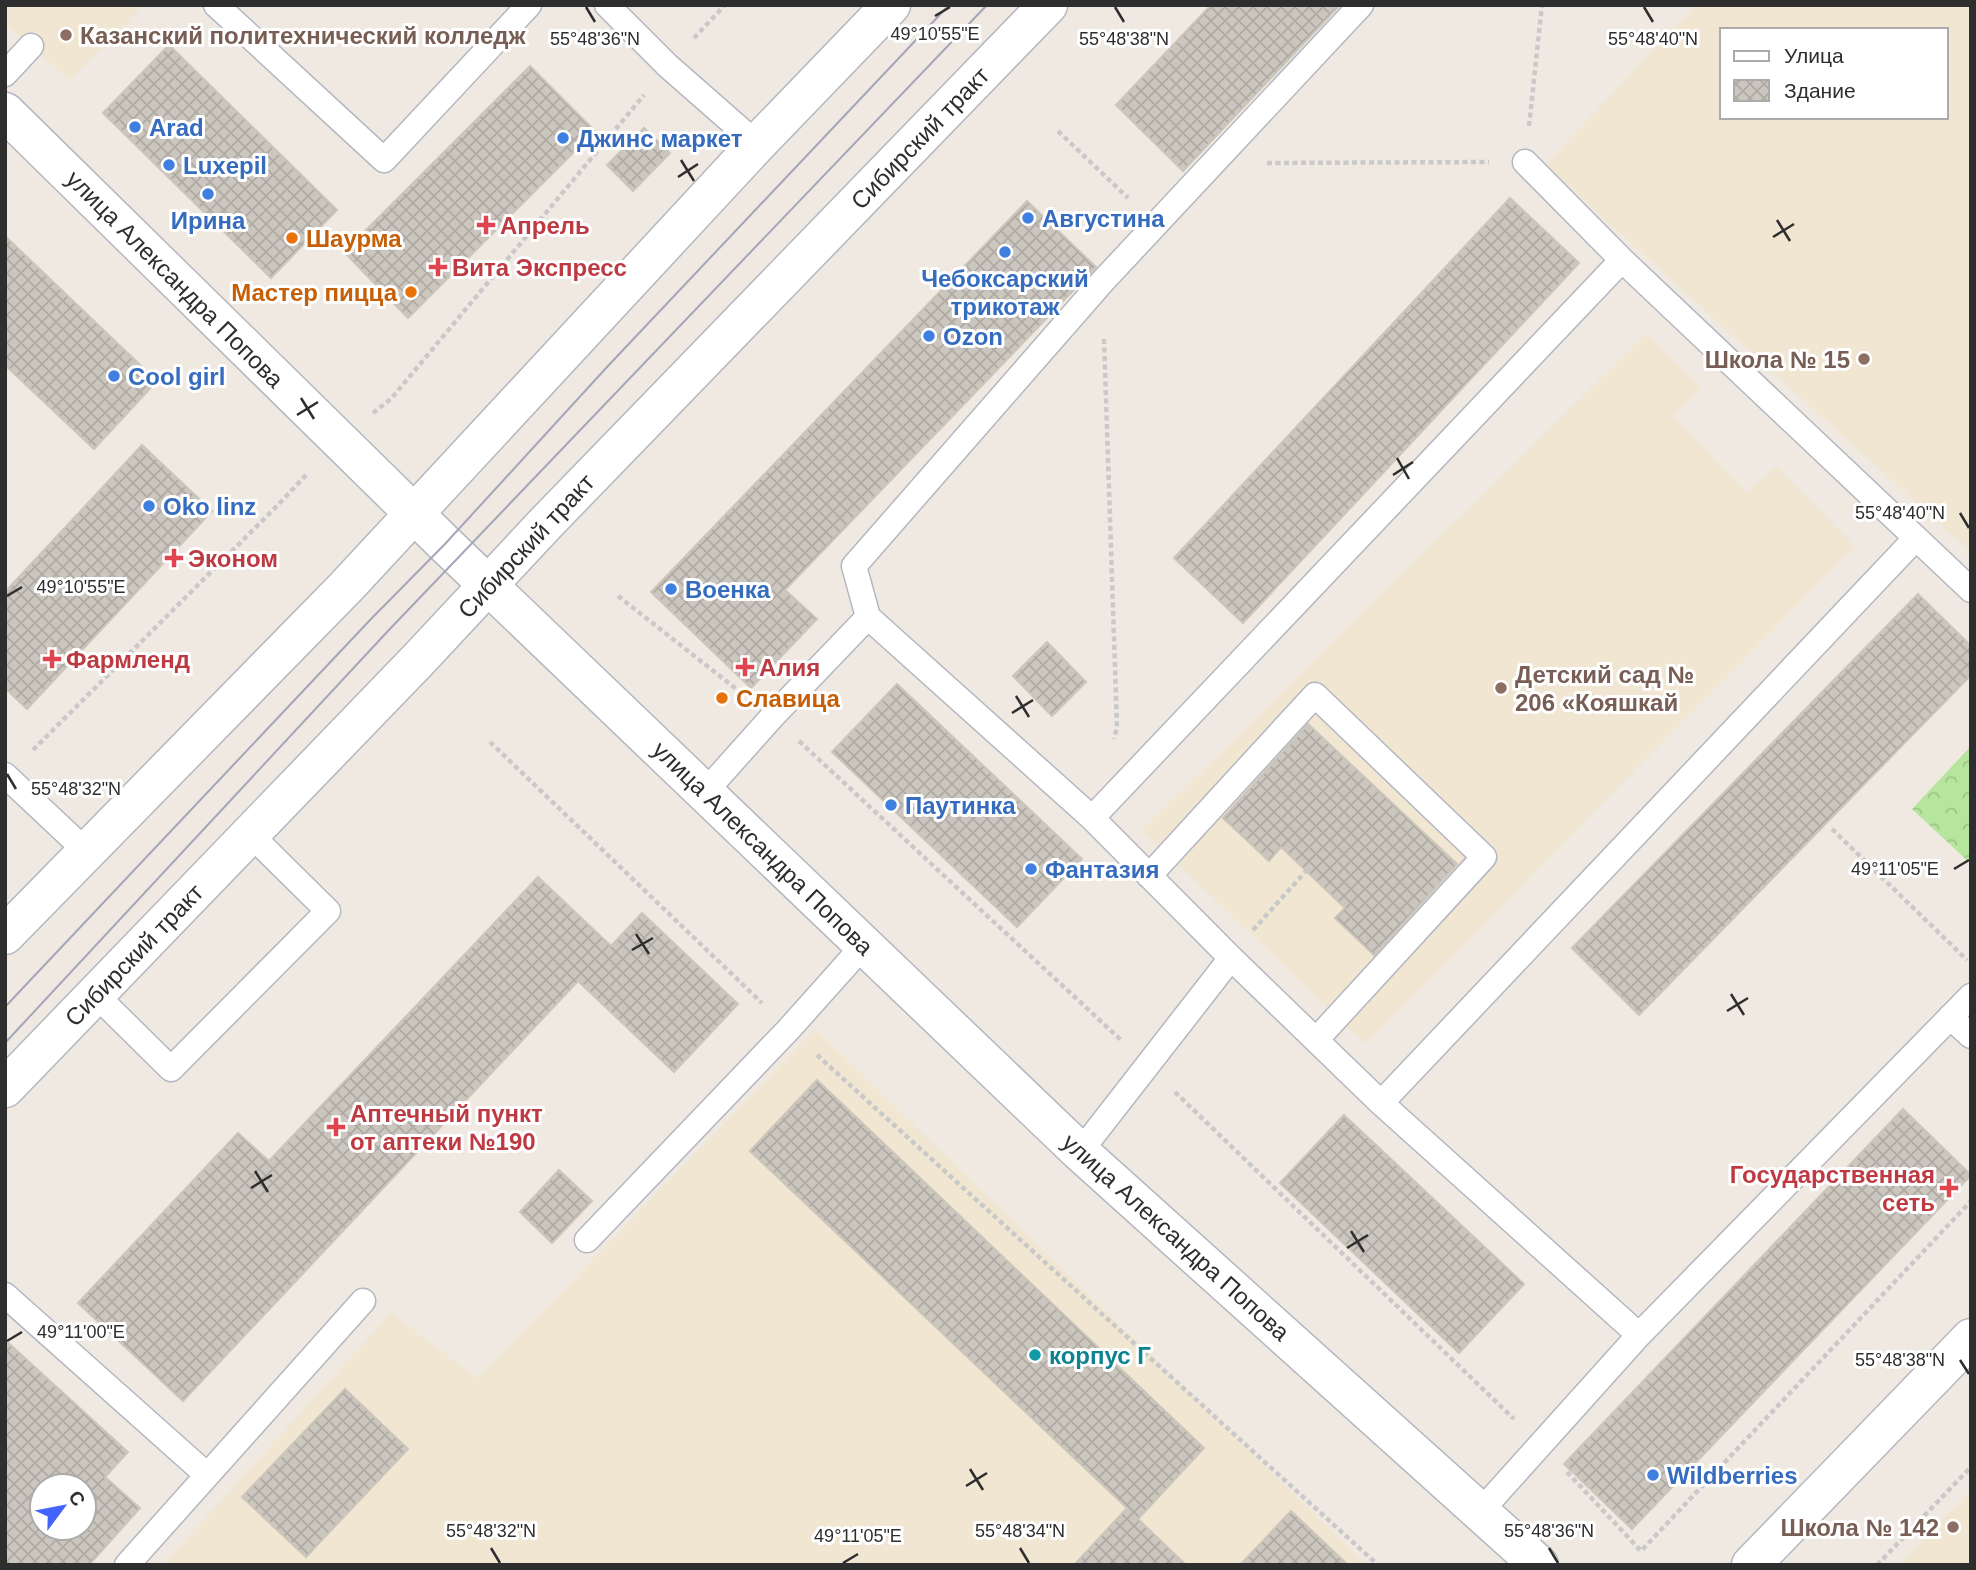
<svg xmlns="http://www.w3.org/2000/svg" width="1976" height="1570" font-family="Helvetica,sans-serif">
<defs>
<pattern id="forest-crowns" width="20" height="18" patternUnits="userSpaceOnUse" patternTransform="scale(1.75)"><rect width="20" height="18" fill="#b6e59e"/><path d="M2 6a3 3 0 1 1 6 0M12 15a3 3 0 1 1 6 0" fill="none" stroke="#9dc588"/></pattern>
<pattern id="building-cross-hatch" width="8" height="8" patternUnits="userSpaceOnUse" patternTransform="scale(1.75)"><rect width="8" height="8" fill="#cbc7bf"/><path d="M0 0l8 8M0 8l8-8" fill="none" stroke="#afaba4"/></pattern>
</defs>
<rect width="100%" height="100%" fill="#efe9e1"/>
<path fill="#f0e6d1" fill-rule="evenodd" d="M5,5H144L70,80L5,23Z
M1696,5H1971V552L1545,165ZM1722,30H1946V117H1722Z
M1647,333L1701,389L1673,417L1747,493L1776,466L1855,546L1366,1044L1142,830Z
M815,1029L1367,1565H163L391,1313L478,1379Z
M1971,1490V1565H1900Z"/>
<path fill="url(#forest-crowns)" d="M1971,746V864L1912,809Z"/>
<path fill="url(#building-cross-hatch)" stroke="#cbc5ba" stroke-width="2" fill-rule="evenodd" d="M1211,5H1340L1183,171L1116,105Z
M169,45L337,210L271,278L103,113Z
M530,66L595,131L408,318L344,252Z
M644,128L670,153L633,191L607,165Z
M1510,198L1579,263L1243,623L1174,558Z
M1027,201L1096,267L785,590L817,619L751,688L651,592Z
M5,236L157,381L94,449L5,365Z
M142,445L212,511L27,709L5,688V592Z
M1918,594L1971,646V675L1639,1015L1572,948Z
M1047,642L1086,682L1052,716L1013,676Z
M897,684L1082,859L1017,927L832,752Z
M1308,724L1457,864L1374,955L1335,918L1345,908L1281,847L1269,861L1223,818Z
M538,877L611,946L642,913L738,1004L674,1072L578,981L183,1401L78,1303L238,1133L269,1161Z
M817,1080L1204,1448L1138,1519L1186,1565H1074L1127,1508L750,1151Z
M1903,1109L1971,1175L1632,1529L1564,1464Z
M1344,1115L1524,1284L1459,1353L1280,1183Z
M559,1170L592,1201L552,1243L520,1212Z
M5,1340L128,1452L105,1477L140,1508L89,1565H5ZM42,1486H84V1528H42Z
M345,1389L408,1449L306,1557L242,1497Z
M1291,1511L1348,1565H1240Z"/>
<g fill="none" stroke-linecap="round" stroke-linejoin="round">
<g stroke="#b4b7c1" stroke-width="27">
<path id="lane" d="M216,5L384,160L529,5
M607,5L668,66L757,144
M5,74L31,46
M1525,162L1622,260L1971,590
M868,617L1092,818L1231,958
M5,775L87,852
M705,792L772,717L868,617L854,566L1102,282L1361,5
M1092,818L1622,260
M1149,876L1315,695L1484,857L1316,1040
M96,995L171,1069L328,911L250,834
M1950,1017L1971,1036
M1381,1103L1916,538
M1080,1152L1231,958L1381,1103L1639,1335
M587,1240L789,1029L864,945
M5,1295L207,1475
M1480,1512L1639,1335L1971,996
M127,1565L363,1301"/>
</g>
<g stroke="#b4b7c1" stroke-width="41">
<path id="street" d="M5,112L445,544L1080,1152L1539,1565"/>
</g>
<g stroke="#b4b7c1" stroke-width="41">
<path id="secondary" d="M5,935L346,587L757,144L891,5
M5,1088L419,659L545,524L1048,5
M1751,1565L1971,1338"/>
</g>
<path stroke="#c9c9c9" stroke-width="4.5" stroke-dasharray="5 3.5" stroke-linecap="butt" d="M694,38L725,5
M1529,126L1542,5
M1058,131L1128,198
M1267,163L1489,162
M1104,339L1117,727L1114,739
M373,413L391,399L644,95
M618,596L744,695
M799,741L1121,1040
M490,742L762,1003
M33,750L274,509L308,473
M1832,829L1967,960
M1253,930L1306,871
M817,1055L1378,1565
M1175,1092L1514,1419
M1567,1472L1641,1551L1971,1201
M1877,1565L1971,1467"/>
<use href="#lane" stroke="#fff" stroke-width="24"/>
<use href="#street" stroke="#fff" stroke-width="38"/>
<use href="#secondary" stroke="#fff" stroke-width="38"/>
<path stroke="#a3a6b8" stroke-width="2" d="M5,1007L371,619L445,544L607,367L949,5
M5,1043L387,632L987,5"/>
</g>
<path fill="none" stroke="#2e2e2e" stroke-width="2.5" d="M586,7L595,22M1115,7L1124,22M1644,7L1653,22M935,16L950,7M681,160L694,181M678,177L698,164M1777,220L1790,241M1773,237L1794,224M301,398L314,419M297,415L318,402M1397,458L1409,479M1393,475L1413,462M1960,513L1969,528M7,596L22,587M1016,696L1029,717M1012,713L1033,700M7,774L16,789M1954,869L1969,860M636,934L649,954M632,950L653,938M1731,994L1744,1015M1727,1011L1748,998M255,1171L268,1192M251,1188L272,1175M1351,1231L1364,1252M1347,1248L1368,1235M7,1341L22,1332M1960,1360L1969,1374M970,1469L983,1490M966,1486L987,1473M491,1548L500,1563M1020,1548L1029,1563M1549,1548L1558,1563M843,1563L858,1554"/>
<g fill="#8d6e63" stroke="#fff" stroke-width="2.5">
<circle cx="66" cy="35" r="7"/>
<circle cx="1864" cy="359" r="7"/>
<circle cx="1501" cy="688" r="7"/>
<circle cx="1953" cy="1527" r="7"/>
</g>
<g fill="#3f7fe0" stroke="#fff" stroke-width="2.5">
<circle cx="135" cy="127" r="7"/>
<circle cx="563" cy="138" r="7"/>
<circle cx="169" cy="165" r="7"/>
<circle cx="208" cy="194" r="7"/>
<circle cx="1028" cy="218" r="7"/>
<circle cx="1005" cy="252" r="7"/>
<circle cx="929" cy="336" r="7"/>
<circle cx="114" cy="376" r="7"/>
<circle cx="149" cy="506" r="7"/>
<circle cx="671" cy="589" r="7"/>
<circle cx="891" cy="805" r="7"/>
<circle cx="1031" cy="869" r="7"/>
<circle cx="1653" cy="1475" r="7"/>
</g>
<g fill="#e0444e" stroke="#fff" stroke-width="2.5">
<path d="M482.5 214.5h7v7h7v7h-7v7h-7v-7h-7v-7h7z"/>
<path d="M434.5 256.5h7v7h7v7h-7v7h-7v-7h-7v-7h7z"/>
<path d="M170.5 547.5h7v7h7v7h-7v7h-7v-7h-7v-7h7z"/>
<path d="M48.5 648.5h7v7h7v7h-7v7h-7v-7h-7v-7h7z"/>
<path d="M741.5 656.5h7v7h7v7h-7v7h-7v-7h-7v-7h7z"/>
<path d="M332.5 1116.5h7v7h7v7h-7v7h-7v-7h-7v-7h7z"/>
<path d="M1945.5 1177.5h7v7h7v7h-7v7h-7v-7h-7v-7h7z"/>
</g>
<g fill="#e8710a" stroke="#fff" stroke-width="2.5">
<circle cx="292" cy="238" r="7"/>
<circle cx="411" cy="292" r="7"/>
<circle cx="722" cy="698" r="7"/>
</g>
<circle fill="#0f9aa8" stroke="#fff" stroke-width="2.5" cx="1035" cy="1355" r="7"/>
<g text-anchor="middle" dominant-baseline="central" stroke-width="6" stroke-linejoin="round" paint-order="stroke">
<g font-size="24" font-weight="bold" fill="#785e54" stroke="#fff" text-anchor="start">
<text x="80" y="35">Казанский политехнический колледж</text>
<text x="1850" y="359" text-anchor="end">Школа № 15</text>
<text x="1515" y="674">Детский сад №<tspan x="1515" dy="28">206 «Кояшкай</tspan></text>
<text x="1939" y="1527" text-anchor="end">Школа № 142</text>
</g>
<g font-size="24" font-weight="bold" fill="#366cbe" stroke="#fff" text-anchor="start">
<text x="149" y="127">Arad</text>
<text x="577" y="138">Джинс маркет</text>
<text x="183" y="165">Luxepil</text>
<text x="1042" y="218">Августина</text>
<text x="208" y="220" text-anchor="middle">Ирина</text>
<text x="1005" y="278" text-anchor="middle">Чебоксарский<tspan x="1005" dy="28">трикотаж</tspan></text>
<text x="943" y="336">Ozon</text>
<text x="128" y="376">Cool girl</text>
<text x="163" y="506">Oko linz</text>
<text x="685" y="589">Военка</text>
<text x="905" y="805">Паутинка</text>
<text x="1045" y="869">Фантазия</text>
<text x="1667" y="1475">Wildberries</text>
</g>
<g font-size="24" fill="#2e2e2e" stroke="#fff">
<text transform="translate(920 138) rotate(-46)">Сибирский тракт</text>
<text transform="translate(175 279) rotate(45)">улица Александра Попова</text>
<text transform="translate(526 546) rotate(-47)">Сибирский тракт</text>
<text transform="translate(763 848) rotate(44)">улица Александра Попова</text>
<text transform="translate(134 955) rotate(-46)">Сибирский тракт</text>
<text transform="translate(1176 1237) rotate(42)">улица Александра Попова</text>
</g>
<g font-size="24" font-weight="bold" fill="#be3a42" stroke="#fff" text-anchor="start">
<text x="500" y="225">Апрель</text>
<text x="452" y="267">Вита Экспресс</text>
<text x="188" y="558">Эконом</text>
<text x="66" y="659">Фармленд</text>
<text x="759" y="667">Алия</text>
<text x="350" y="1113">Аптечный пункт<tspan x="350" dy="28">от аптеки №190</tspan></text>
<text x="1935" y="1174" text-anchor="end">Государственная<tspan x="1935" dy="28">сеть</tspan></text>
</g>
<g font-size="24" font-weight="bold" fill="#c56008" stroke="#fff" text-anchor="start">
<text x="306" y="238">Шаурма</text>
<text x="397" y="292" text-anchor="end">Мастер пицца</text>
<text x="736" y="698">Славица</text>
</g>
<g font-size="24" font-weight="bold" fill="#0d838f" stroke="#fff" text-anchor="start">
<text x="1049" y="1355">корпус Г</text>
</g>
</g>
<g font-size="18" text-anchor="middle" fill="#2e2e2e" stroke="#fff" stroke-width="6" stroke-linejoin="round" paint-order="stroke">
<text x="935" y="40">49°10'55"E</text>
<text x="595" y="45">55°48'36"N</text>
<text x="1124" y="45">55°48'38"N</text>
<text x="1653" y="45">55°48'40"N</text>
<text x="1900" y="519">55°48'40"N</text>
<text x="81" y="593">49°10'55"E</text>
<text x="76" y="795">55°48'32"N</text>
<text x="1895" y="875">49°11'05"E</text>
<text x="81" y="1338">49°11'00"E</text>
<text x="1900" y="1366">55°48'38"N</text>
<text x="491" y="1537">55°48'32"N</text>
<text x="1020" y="1537">55°48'34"N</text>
<text x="1549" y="1537">55°48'36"N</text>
<text x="858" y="1542">49°11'05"E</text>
</g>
<rect width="1976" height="1570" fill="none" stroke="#2e2e2e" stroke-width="14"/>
<rect x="1720" y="28" width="228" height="91" fill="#ffffff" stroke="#ababab" stroke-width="2"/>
<rect x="1734" y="51" width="35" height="10" fill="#ffffff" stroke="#ababab" stroke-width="2"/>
<text x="1784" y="63" font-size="21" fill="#2e2e2e">Улица</text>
<rect x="1734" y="80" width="35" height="21" fill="url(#building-cross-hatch)" stroke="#ababab" stroke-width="2"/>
<text x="1784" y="98" font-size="21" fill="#2e2e2e">Здание</text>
<g transform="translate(63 1507) rotate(58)"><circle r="33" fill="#ffffff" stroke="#ababab" stroke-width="2"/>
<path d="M0-5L12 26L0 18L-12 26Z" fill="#4264fb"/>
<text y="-10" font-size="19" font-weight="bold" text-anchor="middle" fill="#2e2e2e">С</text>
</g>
</svg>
